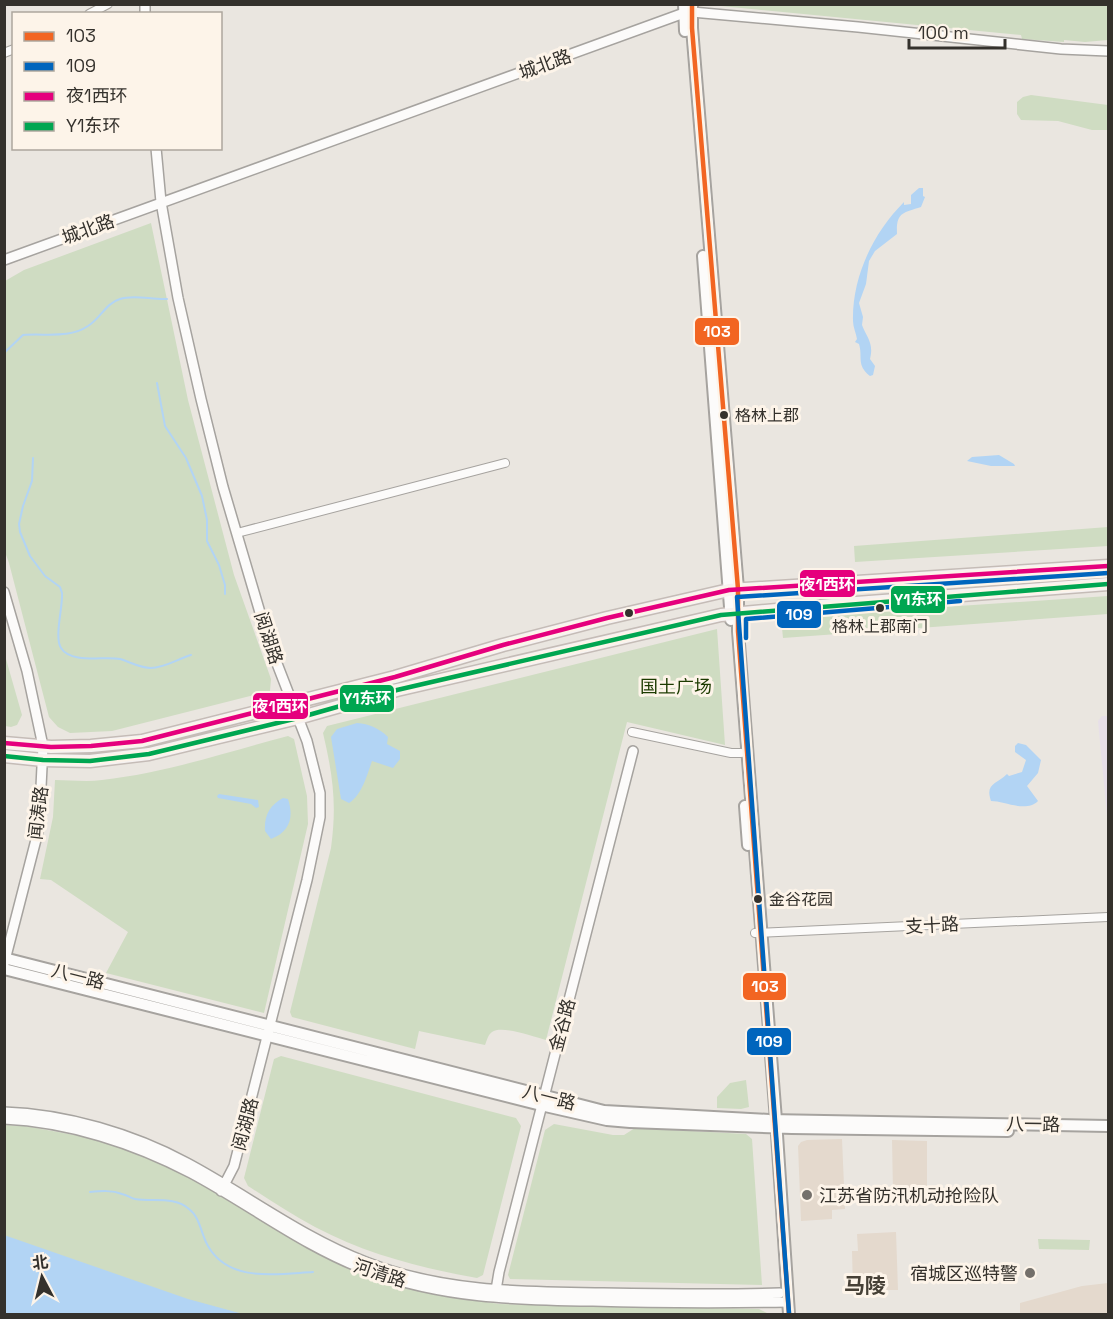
<svg xmlns="http://www.w3.org/2000/svg" width="1113" height="1319" font-family="'Space Grotesk','Noto Sans SC',sans-serif">
<rect width="100%" height="100%" fill="#eae6e0"/>
<path fill="#e4d9cd" d="M842,1139L845,1209L832,1210V1219L801,1221L798,1146L801,1142L807,1140Z
M892,1140L927,1141V1191L893,1192Z
M896,1232L898,1290H853L852,1251H858L857,1234Z
M1108,1283V1314H1020V1303L1082,1286Z"/>
<path fill="#e7dfe8" d="M1102,716H1108V826L1098,721Z"/>
<path fill="#cfdcc2" d="M711,5H1108V40L1085,42L1064,40V42L1022,39L1021,35Z
M1031,95L1108,105V130H1092L1058,121L1021,120L1017,114V102L1023,97Z
M151,223L188,400L234,575L271,679L270,691L112,731L70,733L58,727L49,717L9,563L5,552V281L24,270Z
M1108,527V546L855,562L854,546Z
M1108,596V614L783,638L781,618Z
M717,629L725,745L627,722L546,1040C534,1037 502,1025 492,1032C488,1035 487,1040 485,1045L419,1031L415,1049L292,1017L290,1012L331,848C337,804 333,776 323,733L327,726Z
M4,652L22,715L17,725L11,727L5,726Z
M288,736L294,739L307,796L308,824L264,1013L106,973L128,932L51,880L40,879L53,817L55,780C70,780 87,782 102,780C165,773 227,752 288,736Z
M281,1056L516,1118L521,1126L483,1275L477,1278C421,1268 366,1254 315,1227C292,1215 270,1200 248,1186L244,1178L274,1059Z
M746,1080L749,1107L741,1109L717,1108V1097L730,1083Z
M554,1124L613,1135H624L635,1128L746,1134L752,1139L762,1285L510,1279L508,1275L545,1130Z
M4,1125L25,1126L85,1137L141,1153L199,1181L292,1239L345,1267L428,1293L499,1304L759,1309L769,1314H5Z
M1038,1239L1090,1240L1089,1250L1039,1249Z"/>
<path fill="#b2d4f4" d="M919,188H923V196L925,197L921,207C903,213 896,212 897,234L875,251L869,261L866,284L859,303L863,317L862,325C867,338 874,343 870,359L875,366L873,375L870,376C856,365 863,357 859,344L855,342L857,339C856,333 853,327 853,321C852,277 873,233 904,202V205L911,204V195Z
M999,455L1014,464L1015,466H991L967,461L972,457Z
M357,723C369,724 379,728 388,737L387,744L400,751V759L393,768L372,761C367,775 362,795 349,803L341,799L331,737L337,729Z
M1018,743L1026,745L1041,760L1038,773L1027,786L1038,801C1026,813 1005,801 991,801C985,783 996,785 1007,774L1009,776L1022,772L1026,760L1015,752V746Z
M219,794L258,800L259,807L256,808L251,804L218,798L217,796Z
M283,798L288,799C294,817 290,832 271,839L265,831C264,815 270,805 283,798Z
M4,1235L188,1299L243,1314H5Z"/>
<g fill="none" stroke-linecap="round" stroke-linejoin="round">
<path stroke="#b2d4f4" stroke-width="2" d="M4,353L23,335C45,333 69,339 88,326C100,319 106,303 120,299C134,294 152,300 167,299
M157,383L165,426L186,458L202,496L207,520V541L219,565L225,585V594
M33,458L32,481L23,506L19,524L20,532L30,556L45,576L60,587L62,593C63,607 54,637 61,648C71,664 105,656 120,659C130,662 140,668 151,668C164,668 178,659 191,655
M90,1192C101,1191 112,1190 122,1194C127,1195 131,1198 135,1199C153,1202 175,1196 189,1209C200,1217 201,1234 208,1246C229,1283 277,1274 313,1272"/>
<g stroke="#a6a39f" stroke-width="10">
<path id="minor" d="M89,14L108,4
M4,53L14,49
M237,533L505,463
M632,732L731,753H741
M755,933L1108,917"/>
</g>
<g stroke="#a6a39f" stroke-width="12">
<path id="tertiary" d="M145,4V14
M156,148L161,202L178,298L201,399L223,487L269,643L307,741L320,793V817L307,880L234,1166L221,1191
M4,260L684,13L692,12L858,27L1061,49L1108,51
M4,592L27,671L43,746L39,828L4,964
M4,1112C66,1114 133,1134 187,1163C247,1195 301,1237 366,1262C442,1292 523,1292 603,1293C662,1294 721,1295 780,1293
M4,1119C68,1122 134,1143 191,1173C251,1205 304,1247 369,1271C443,1298 515,1300 593,1301C658,1303 723,1303 788,1302
M495,1296L499,1272L633,751"/>
</g>
<g stroke="#a6a39f" stroke-width="14">
<path id="secondary" d="M684,4L685,31
M692,4V28L738,589V631L776,1120L789,1314
M703,256L731,620
M745,806L748,845
M4,958L604,1111L769,1120L1108,1126
M4,969L541,1105L607,1120L630,1122L792,1128L1008,1131"/>
</g>
<g stroke="#c5bcb7" stroke-width="15">
<path id="primary" d="M4,743L51,747L91,746L142,741L395,677L503,645L607,618L729,590L1108,566
M4,756L43,760L90,761L149,754L298,718L397,690L721,615L843,604L1108,584"/>
</g>
<use href="#minor" stroke="#fcfbfa" stroke-width="8"/>
<use href="#tertiary" stroke="#fcfbfa" stroke-width="9"/>
<use href="#secondary" stroke="#fcfbfa" stroke-width="10"/>
<use href="#primary" stroke="#f6f2f1" stroke-width="12"/>
<g stroke="#fdf4e9" stroke-width="9">
<path id="bus-1" d="M692,4V28L738,589V631L789,1314"/>
</g>
<g stroke="#fdf4e9" stroke-width="9">
<path id="bus-2" d="M746,638V619L960,601
M789,1313L737,597L1108,573"/>
</g>
<g stroke="#fdf4e9" stroke-width="9">
<path id="bus-3" d="M4,743L51,747L91,746L142,741L395,677L503,645L607,618L729,590L1108,566"/>
</g>
<g stroke="#fdf4e9" stroke-width="9">
<path id="bus-4" d="M4,756L43,760L90,761L149,754L298,718L397,690L721,615L1108,584"/>
</g>
<use href="#bus-1" stroke="#f26522" stroke-width="4.5"/>
<use href="#bus-2" stroke="#0065bd" stroke-width="4.5"/>
<use href="#bus-3" stroke="#e5007d" stroke-width="4.5"/>
<use href="#bus-4" stroke="#00a651" stroke-width="4.5"/>
</g>
<g fill="#34312c" stroke="#fdf4e9" stroke-width="2">
<circle cx="724" cy="415" r="5"/>
<circle cx="880" cy="608" r="5"/>
<circle cx="629" cy="613" r="5"/>
<circle cx="758" cy="899" r="5"/>
</g>
<g fill="#74706b" stroke="#fdf4e9" stroke-width="2">
<circle cx="807" cy="1195" r="6"/>
<circle cx="1030" cy="1273" r="6"/>
</g>
<g text-anchor="middle" dominant-baseline="central" stroke-width="6" stroke-linejoin="round" paint-order="stroke">
<g font-size="16" fill="#34312c" stroke="#fdf4e9" text-anchor="start">
<text x="735" y="415">格林上郡</text>
<text x="880" y="626" text-anchor="middle">格林上郡南门</text>
<text x="769" y="899">金谷花园</text>
</g>
<g font-size="18" fill="#34312c" stroke="#fdf4e9">
<text transform="translate(545 64) rotate(-20)">城北路</text>
<text transform="translate(88 229) rotate(-20)">城北路</text>
<text transform="translate(269 638) rotate(72)">阅湖路</text>
<text transform="translate(38 813) rotate(-83)">闻涛路</text>
<text transform="translate(932 925) rotate(-3)">支十路</text>
<text transform="translate(78 976) rotate(14)">八一路</text>
<text transform="translate(562 1025) rotate(-75)">金谷路</text>
<text transform="translate(549 1097) rotate(14)">八一路</text>
<text transform="translate(245 1124) rotate(-75)">阅湖路</text>
<text transform="translate(1033 1124) rotate(1)">八一路</text>
<text transform="translate(380 1273) rotate(18)">河清路</text>
</g>
<g font-size="18" fill="#1c3b00" stroke="#fdf4e9">
<text x="676" y="686">国土广场</text>
</g>
<g font-size="18" fill="#34312c" stroke="#fdf4e9" text-anchor="start">
<text x="819" y="1195">江苏省防汛机动抢险队</text>
<text x="1018" y="1273" text-anchor="end">宿城区巡特警</text>
</g>
<g font-size="21" font-weight="bold" fill="#464036" stroke="#fdf4e9">
<text x="865" y="1285">马陵</text>
</g>
</g>
<g stroke="#fdf4e9" stroke-width="2">
<rect x="694" y="317" width="46" height="29" rx="6" fill="#f26522"/>
<rect x="799" y="569" width="57" height="29" rx="6" fill="#e5007d"/>
<rect x="890" y="585" width="56" height="29" rx="6" fill="#00a651"/>
<rect x="776" y="600" width="46" height="29" rx="6" fill="#0065bd"/>
<rect x="339" y="684" width="56" height="29" rx="6" fill="#00a651"/>
<rect x="252" y="692" width="57" height="28" rx="6" fill="#e5007d"/>
<rect x="742" y="972" width="45" height="29" rx="6" fill="#f26522"/>
<rect x="746" y="1027" width="46" height="29" rx="6" fill="#0065bd"/>
</g>
<g font-size="16" text-anchor="middle" font-weight="bold" fill="#fff">
<text x="717" y="337">103</text>
<text x="827" y="590">夜1西环</text>
<text x="918" y="605">Y1东环</text>
<text x="799" y="620">109</text>
<text x="367" y="704">Y1东环</text>
<text x="280" y="712">夜1西环</text>
<text x="765" y="992">103</text>
<text x="769" y="1047">109</text>
</g>
<rect width="1113" height="1319" fill="none" stroke="#34312c" stroke-width="12"/>
<rect x="12" y="12" width="210" height="138" fill="#fdf4e9" stroke="#ada69d" stroke-width="1.5"/>
<rect x="24" y="32" width="30" height="9" fill="#f26522" stroke="#ada69d" stroke-width="1.5"/>
<text x="66" y="42" font-size="18" fill="#34312c">103</text>
<rect x="24" y="62" width="30" height="9" fill="#0065bd" stroke="#ada69d" stroke-width="1.5"/>
<text x="66" y="72" font-size="18" fill="#34312c">109</text>
<rect x="24" y="92" width="30" height="9" fill="#e5007d" stroke="#ada69d" stroke-width="1.5"/>
<text x="66" y="102" font-size="18" fill="#34312c">夜1西环</text>
<rect x="24" y="122" width="30" height="9" fill="#00a651" stroke="#ada69d" stroke-width="1.5"/>
<text x="66" y="132" font-size="18" fill="#34312c">Y1东环</text>
<g transform="translate(42 1277) rotate(353)" stroke="#fdf4e9" stroke-width="4.5" paint-order="stroke">
<path d="M0-4.5L10 22L0 15L-10 22Z" fill="#34312c"/>
<text y="-9" font-size="16" font-weight="bold" text-anchor="middle" fill="#34312c">北</text>
</g>
<path d="M909 39v9h96v-9" fill="none" stroke="#34312c" stroke-width="3"/>
<text x="918" y="39" font-size="18" fill="#34312c" stroke="#fdf4e9" stroke-width="4.5" paint-order="stroke">100 m</text>
</svg>
